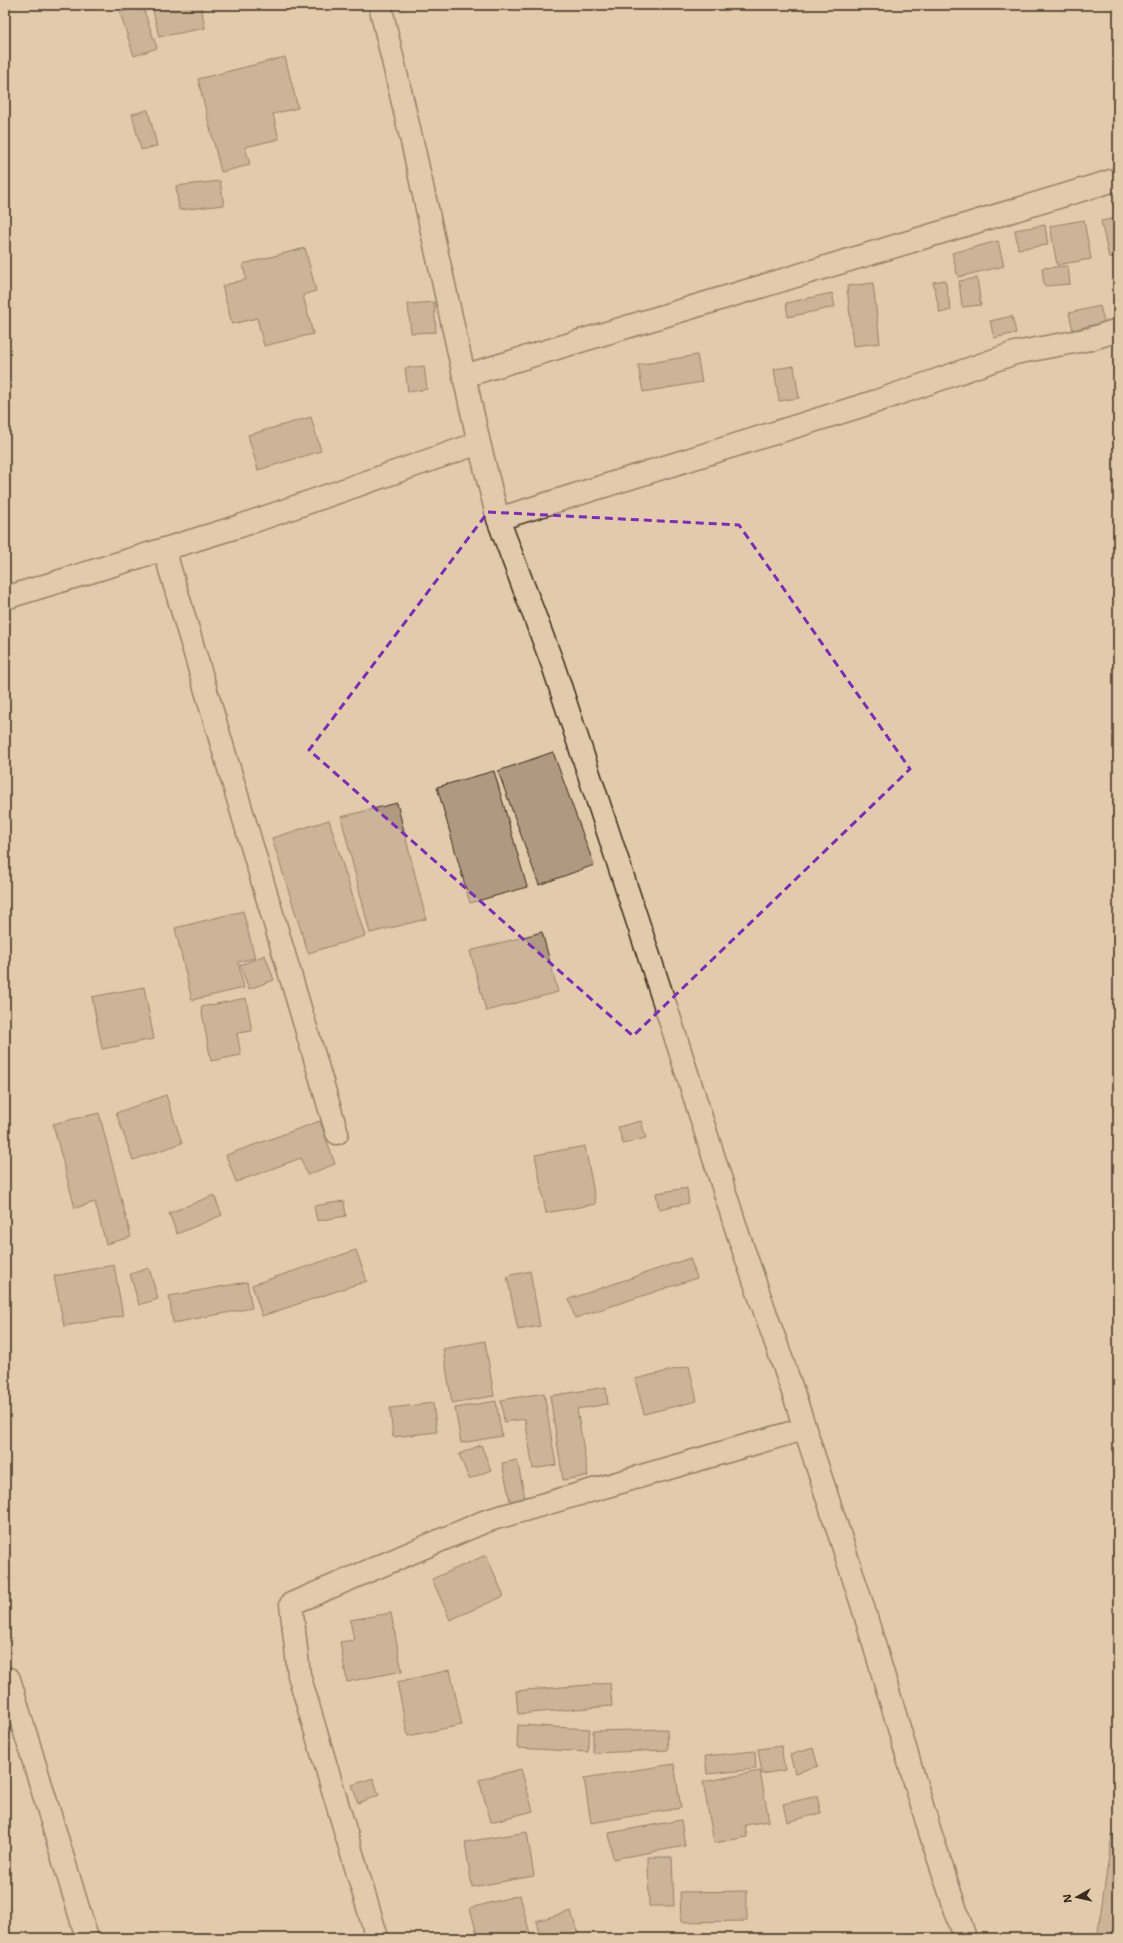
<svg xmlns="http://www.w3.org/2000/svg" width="1123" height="1943" font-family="'Shantell Sans',sans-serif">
<rect width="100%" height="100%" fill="#e2cbab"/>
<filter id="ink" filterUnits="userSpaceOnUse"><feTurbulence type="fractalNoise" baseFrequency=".025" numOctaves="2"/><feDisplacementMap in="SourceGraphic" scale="8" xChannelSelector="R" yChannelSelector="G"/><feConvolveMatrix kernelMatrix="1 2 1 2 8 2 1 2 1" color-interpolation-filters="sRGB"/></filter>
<g filter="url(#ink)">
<path fill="#af9980" stroke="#3b2a1e" d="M142,5L157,48L134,56L120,13Z
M152,5H201L205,28L159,37Z
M285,57L298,108L273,114L279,139L245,147L250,165L221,172L198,79Z
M148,110L157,146L141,150L132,114Z
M220,181L224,205L179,210L176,186Z
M1118,218V256L1109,258L1101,221Z
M1084,220L1091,259L1057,265L1050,226Z
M1045,225L1048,245L1018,249L1015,230Z
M998,241L1004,266L958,277L952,253Z
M305,248L316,291L303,295L313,334L264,346L257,318L232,324L222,286L246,279L243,264Z
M1068,266L1070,284L1044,286L1042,268Z
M977,278L981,305L962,307L959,281Z
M945,280L951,310L940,313L933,282Z
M873,283L880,343L853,346L847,286Z
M832,293L835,307L788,317L786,303Z
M434,302L436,332L411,333L408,304Z
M1100,306L1104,322L1073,330L1069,313Z
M1012,316L1016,333L994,338L990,321Z
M697,355L702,382L643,392L638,365Z
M424,366L427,389L408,392L405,368Z
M794,366L799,398L779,401L774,369Z
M311,417L321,451L258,470L248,435Z
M553,752L594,865L539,885L498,771Z
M494,771L527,887L470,903L437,787Z
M397,803L426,919L370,933L341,817Z
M329,820L365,936L308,953L272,838Z
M243,911L255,958L238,962L244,988L192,1000L175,928Z
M542,932L558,992L486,1011L470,951Z
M265,955L274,980L249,989L240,965Z
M144,987L154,1039L102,1049L92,997Z
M246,998L252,1031L237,1033L241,1055L211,1061L201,1007Z
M166,1095L182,1143L133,1160L116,1113Z
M99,1113L131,1237L106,1244L95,1202L75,1208L53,1124Z
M320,1121L335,1164L307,1175L301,1158L236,1182L226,1155Z
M641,1121L646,1138L623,1144L618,1127Z
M585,1146L596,1204L546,1213L535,1155Z
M687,1188L689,1203L659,1209L656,1193Z
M214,1195L222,1215L177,1234L169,1213Z
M344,1201L346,1216L317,1221L314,1206Z
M356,1250L367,1281L262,1316L252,1285Z
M690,1258L697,1278L575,1318L569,1299Z
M114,1265L123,1316L64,1326L54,1276Z
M149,1268L158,1299L139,1305L130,1274Z
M530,1271L540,1326L518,1330L507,1276Z
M247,1282L252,1308L173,1323L169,1296Z
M485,1341L494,1396L452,1403L443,1349Z
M689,1366L697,1401L644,1414L635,1379Z
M606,1387L608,1404L577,1409L588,1476L563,1480L550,1396Z
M544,1393L556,1465L533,1469L525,1419L504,1422L501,1400Z
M496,1401L502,1436L461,1443L455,1408Z
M433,1403L437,1432L393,1437L390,1408Z
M481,1445L491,1470L469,1479L459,1454Z
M517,1460L525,1498L510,1501L502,1463Z
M486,1555L504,1596L450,1620L432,1579Z
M391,1613L402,1671L347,1682L340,1642L354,1640L350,1620Z
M450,1670L462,1725L408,1736L397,1682Z
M610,1683L612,1706L518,1714L516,1691Z
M518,1725L590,1729L588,1752L517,1748Z
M667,1729L668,1750L593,1753V1731Z
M781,1746L785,1770L762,1774L758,1749Z
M813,1748L818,1766L795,1773L790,1755Z
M755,1751L756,1769L707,1774L705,1756Z
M674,1764L681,1808L591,1823L584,1778Z
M521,1769L533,1811L491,1822L479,1780Z
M760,1771L769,1821L745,1825L747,1837L714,1843L703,1782Z
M373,1778L379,1795L358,1803L352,1785Z
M817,1796L821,1813L787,1822L783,1804Z
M681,1820L685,1846L613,1859L609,1833Z
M527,1832L534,1876L472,1887L465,1842Z
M1112,1835H1118V1938H1097Z
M648,1857H672L674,1906H649Z
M747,1891V1921L681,1922L680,1892Z
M520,1895L531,1938H478L470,1908Z
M571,1911L578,1934L564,1938H540L536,1921Z
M765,1935L789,1936L788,1938H765Z"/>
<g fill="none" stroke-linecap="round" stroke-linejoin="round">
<g stroke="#3b2a1e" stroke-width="25">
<path id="street" d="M380,5L414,150L479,443L498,519L553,665L672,1026L739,1237L793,1392L862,1604L930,1832L965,1938
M464,376L1118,179
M498,519L877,401L1015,353L1090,339L1118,330
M164,549L337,1133
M5,598L240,526L479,443
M9,1679L87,1938
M377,1938L299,1675L291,1604L486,1521L804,1429"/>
</g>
<use href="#street" stroke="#e2cbab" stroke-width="22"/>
</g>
</g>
<path d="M0 0H1123V1943H0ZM488,512L739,525L910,769L633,1036L309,750Z" fill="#e2cbab" fill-opacity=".55" fill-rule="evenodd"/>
<path fill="none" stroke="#7b2cbf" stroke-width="3" stroke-dasharray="8 5" stroke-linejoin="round" d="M488,512L739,525L910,769L633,1036L309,750Z"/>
<rect width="1123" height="1943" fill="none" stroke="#e2cbab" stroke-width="20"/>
<rect x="10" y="10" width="1103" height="1923" fill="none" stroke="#3b2a1e" stroke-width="1.5" filter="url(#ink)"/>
<g transform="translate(1077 1897) rotate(262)" stroke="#e2cbab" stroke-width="3" paint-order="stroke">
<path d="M0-3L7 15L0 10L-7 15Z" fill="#3b2a1e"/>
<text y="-6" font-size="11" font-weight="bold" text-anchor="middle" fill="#3b2a1e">N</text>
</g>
</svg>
